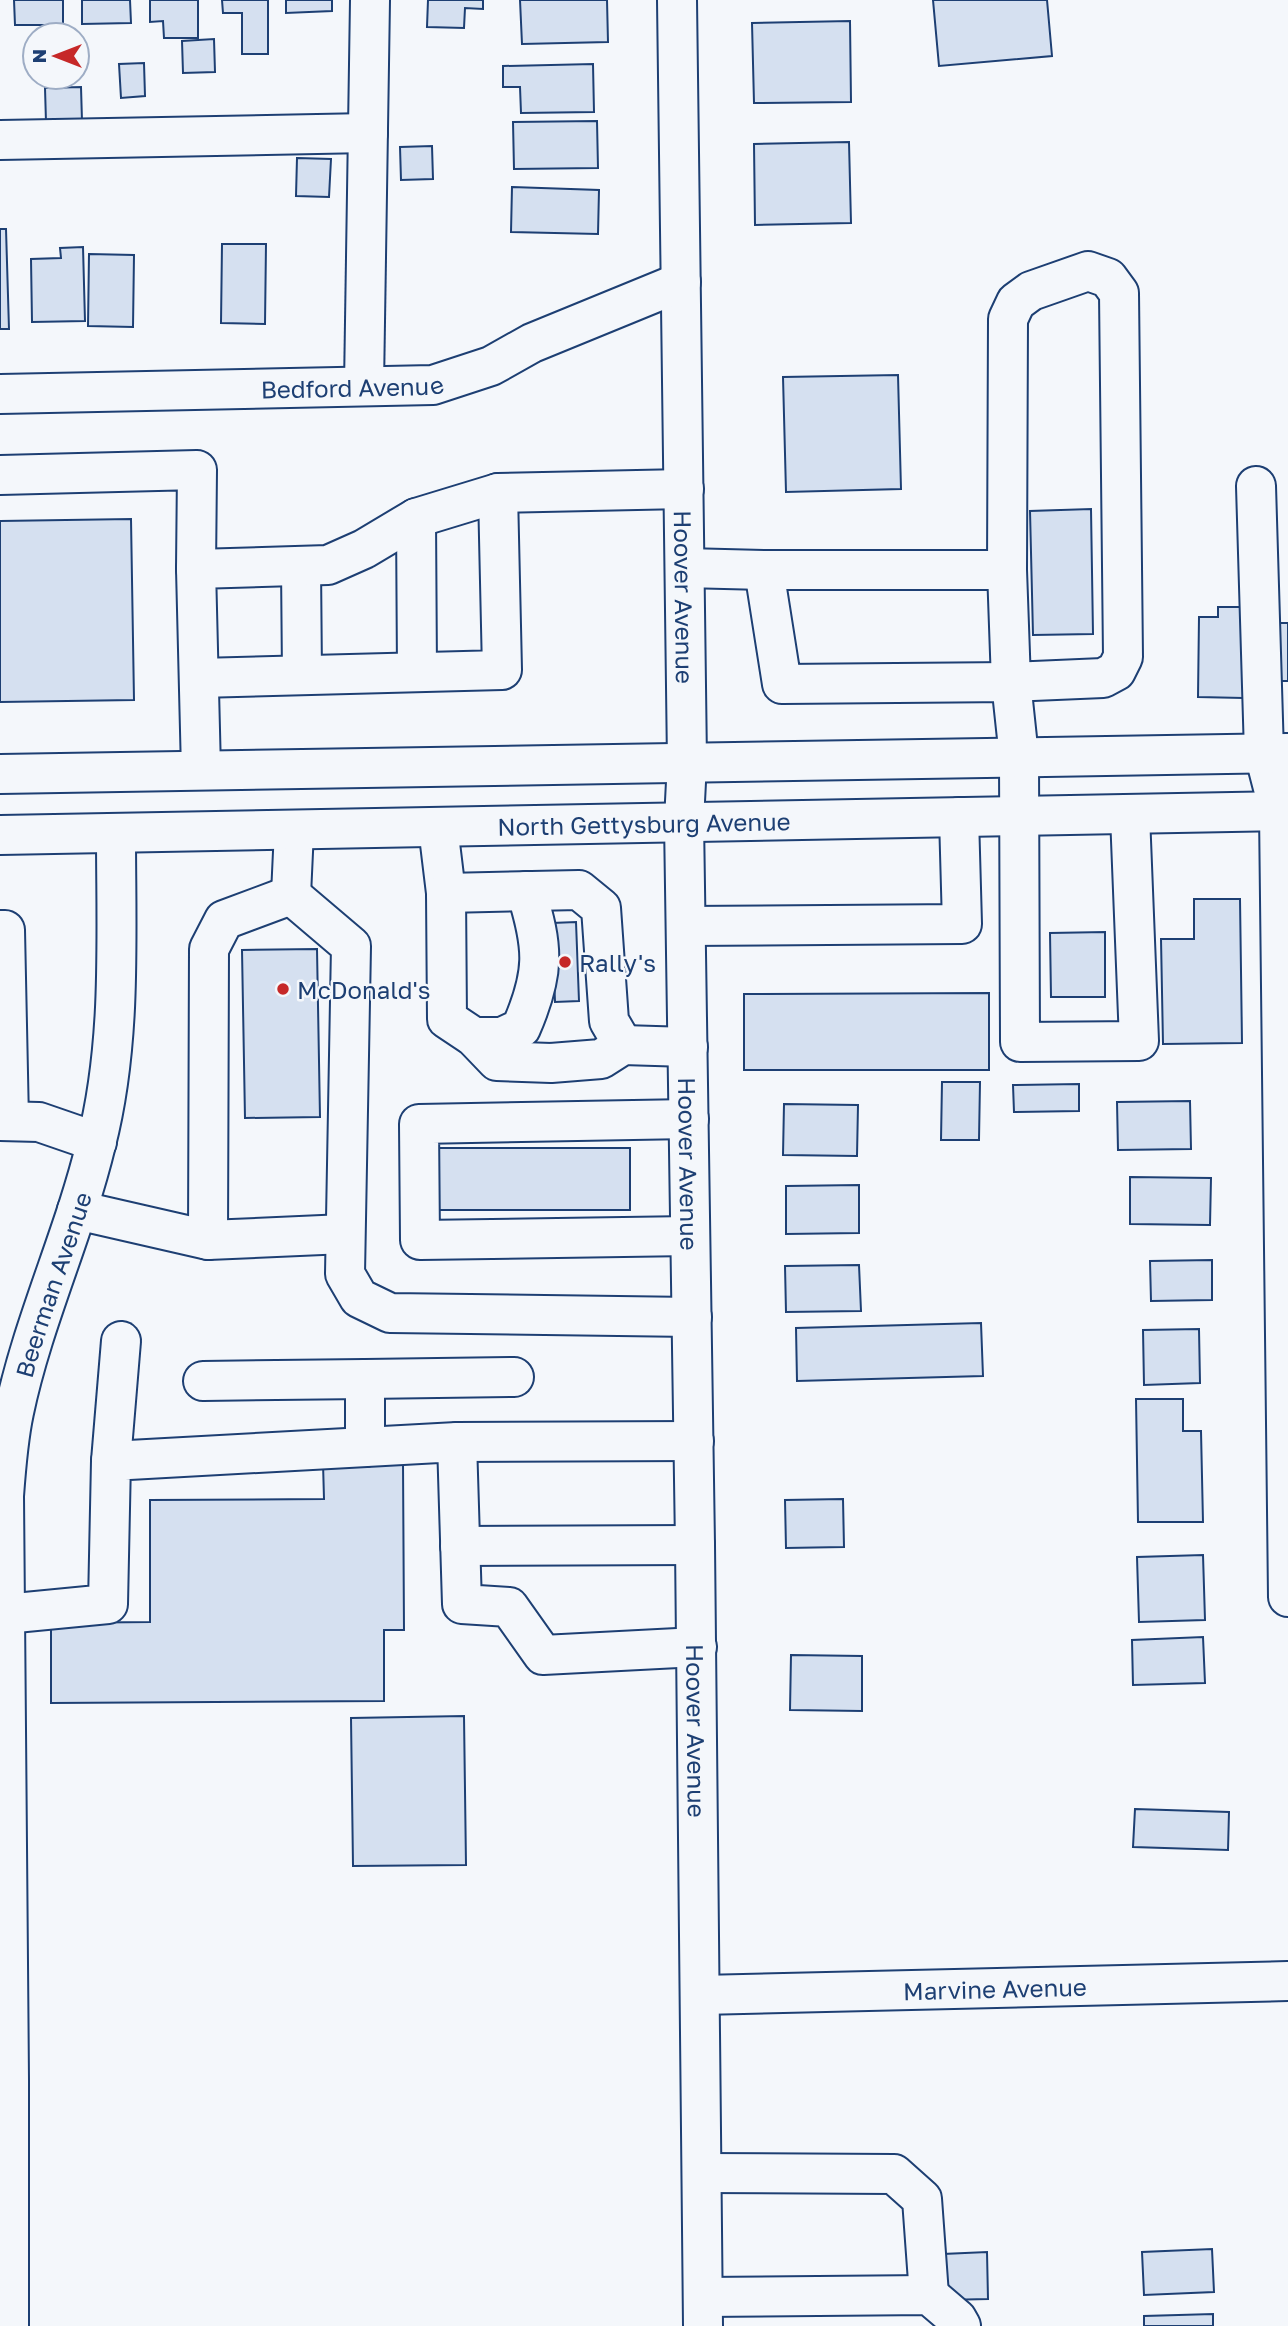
<svg xmlns="http://www.w3.org/2000/svg" width="1288" height="2326" font-family="'Golos Text',sans-serif">
<rect width="100%" height="100%" fill="#f4f7fb"/>
<path fill="#d5e0f0" stroke="#1d3f73" stroke-width="2" d="M14,0H63V25H15Z
M82,0H130L131,23L82,24Z
M150,0H198V38H164L163,21L150,22Z
M222,0H268V54H242V13H223Z
M286,0H332V11L286,13Z
M428,0H483V9L465,8L464,28L427,27Z
M520,0H607L608,42L522,44Z
M933,0H1047L1052,56L939,66Z
M850,21L851,102L754,103L752,23Z
M214,39L215,72L183,73L182,41Z
M144,63L145,96L121,98L119,64Z
M593,64L594,112L521,113L520,87H503V66Z
M81,87L82,121L46,122L45,88Z
M597,121L598,168L514,169L513,122Z
M849,142L851,223L755,225L754,144Z
M432,146L433,179L401,180L400,147Z
M297,158L331,159L329,197L296,196Z
M512,187L599,190L598,234L511,232Z
M0,229H6L9,329H0Z
M222,244H266L265,324L221,323Z
M83,247L85,321L32,322L31,259L61,258L60,248Z
M89,254L134,255L133,327L88,326Z
M898,375L901,489L786,492L783,377Z
M1091,509L1093,634L1033,635L1030,511Z
M131,519L134,700L0,702V521Z
M1218,607H1244L1243,698L1198,697L1199,617H1218Z
M1270,623H1288V681H1270Z
M1194,899H1240L1242,1043L1163,1044L1161,939H1194Z
M576,922L579,1001L555,1002L552,923Z
M1105,932V997H1051L1050,933Z
M317,949L320,1117L245,1118L242,950Z
M989,993V1070H744V994Z
M942,1082H980L979,1140H941Z
M1079,1084V1111L1014,1112L1013,1085Z
M1190,1101L1191,1149L1118,1150L1117,1102Z
M784,1104L858,1105L857,1156L783,1155Z
M435,1148H630V1210H435Z
M1130,1177L1211,1178L1210,1225L1130,1224Z
M859,1185V1233L786,1234V1186Z
M1212,1260V1300L1151,1301L1150,1261Z
M859,1265L861,1311L786,1312L785,1266Z
M981,1323L983,1376L797,1381L796,1328Z
M1199,1329L1200,1383L1144,1385L1143,1330Z
M1136,1399H1183V1431H1201L1203,1522H1138Z
M403,1462L404,1630H384V1701L51,1703V1623L150,1622V1500L324,1499L323,1463Z
M843,1499L844,1547L786,1548L785,1500Z
M1203,1555L1205,1620L1139,1622L1137,1557Z
M1203,1637L1205,1683L1133,1685L1132,1640Z
M791,1655L862,1656V1711L790,1710Z
M464,1716L466,1865L353,1866L351,1718Z
M1135,1809L1229,1812L1228,1850L1133,1847Z
M1212,2249L1214,2292L1144,2295L1142,2252Z
M987,2252L988,2299L944,2300L943,2254Z
M1213,2314V2326H1144V2316Z"/>
<g fill="none" stroke-linecap="round" stroke-linejoin="round">
<g stroke="#1d3f73" stroke-width="42">
<g id="minor">
<path id="s1" d="M677,0L687,762L684,821L695,1545L703,2326"/>
<path d="M0,140L368,133"/>
<path d="M1088,271L1108,278L1119,293L1123,657L1116,671L1103,678L1011,682L1007,570L1008,319L1016,302L1031,291Z"/>
<path d="M364,386L370,0"/>
<path id="s2" d="M0,394L433,385L491,366L532,343L681,282"/>
<path d="M0,475L197,470L196,569"/>
<path d="M1256,486L1264,753L1279,811L1288,1597"/>
<path d="M416,518L417,672"/>
<path d="M301,566L302,675"/>
<path d="M685,568L764,570H1007"/>
<path d="M764,570L782,684L1011,682L1019,757L1020,1042L1139,1041L1130,815"/>
<path d="M199,678L502,670L498,493"/>
<path d="M201,770L196,569L328,565L364,549L416,518L498,493L684,489"/>
<path d="M438,827L446,893L447,1019L474,1037L497,1061L551,1063L601,1059L623,1045L688,1047"/>
<path d="M446,893L579,890L601,908L609,1021L623,1045"/>
<path d="M291,895L351,946L345,1274L359,1298L390,1313L692,1317"/>
<path d="M291,895L294,830"/>
<path d="M686,926L962,924L959,817"/>
<path d="M0,930H5L9,1121"/>
<path d="M474,1037H502L521,1028C545,973 544,948 526,891"/>
<path d="M689,1119L419,1124L420,1240L690,1236"/>
<path d="M0,1121L39,1122L97,1142"/>
<path d="M77,1210L208,1240L345,1234"/>
<path d="M208,1240L209,949L224,920L291,895"/>
<path d="M365,1379L514,1377"/>
<path d="M203,1381L365,1379V1447"/>
<path d="M457,1442L694,1441"/>
<path d="M111,1461L121,1341"/>
<path d="M460,1546L695,1545"/>
<path d="M5,1614L108,1604L111,1461L457,1442L462,1604L509,1607L543,1655L697,1647"/>
<path id="s3" d="M701,1995L1288,1981"/>
<path d="M702,2173L894,2174L922,2199L929,2295"/>
<path d="M703,2297L929,2295L957,2319L961,2326"/>
<path id="s4" d="M9,2326V2080L4,1496C6,1468 8,1440 14,1412C33,1321 74,1235 96,1144C122,1043 116,937 116,834"/>
</g>
</g>
<g stroke="#1d3f73" stroke-width="42">
<g id="major">
<path d="M0,774L1288,753"/>
<path id="s5" d="M0,835L1288,811"/>
</g>
</g>
<use href="#minor" stroke="#f4f7fb" stroke-width="38"/>
<use href="#major" stroke="#f4f7fb" stroke-width="38"/>
</g>
<g fill="#c62828" stroke="#f4f7fb" stroke-width="2.5">
<circle cx="565" cy="962" r="7"/>
<circle cx="283" cy="989" r="7"/>
</g>
<g text-anchor="middle" dominant-baseline="central" stroke-width="5" stroke-linejoin="round" paint-order="stroke">
<g font-size="24" fill="#1d3f73" stroke="#f4f7fb">
<text stroke="none"><textPath href="#s2" startOffset="352">Bedford Avenue</textPath></text>
<text stroke="none"><textPath href="#s1" startOffset="597">Hoover Avenue</textPath></text>
<text stroke="none"><textPath href="#s5" startOffset="644">North Gettysburg Avenue</textPath></text>
<text stroke="none"><textPath href="#s1" startOffset="1164">Hoover Avenue</textPath></text>
<text stroke="none"><textPath href="#s4" startOffset="1048">Beerman Avenue</textPath></text>
<text stroke="none"><textPath href="#s1" startOffset="1731">Hoover Avenue</textPath></text>
<text stroke="none"><textPath href="#s3" startOffset="294">Marvine Avenue</textPath></text>
</g>
<g font-size="24" fill="#1d3f73" stroke="#f4f7fb" text-anchor="start">
<text x="579" y="962">Rally's</text>
<text x="297" y="989">McDonald's</text>
</g>
</g>
<g transform="translate(56 56) rotate(270)"><circle r="33" fill="#f4f7fb" stroke="#9eadc5" stroke-width="2"/>
<path d="M0-5L12 26L0 18L-12 26Z" fill="#c62828"/>
<text y="-10" font-size="19" font-weight="bold" text-anchor="middle" fill="#1d3f73">N</text>
</g>
</svg>
